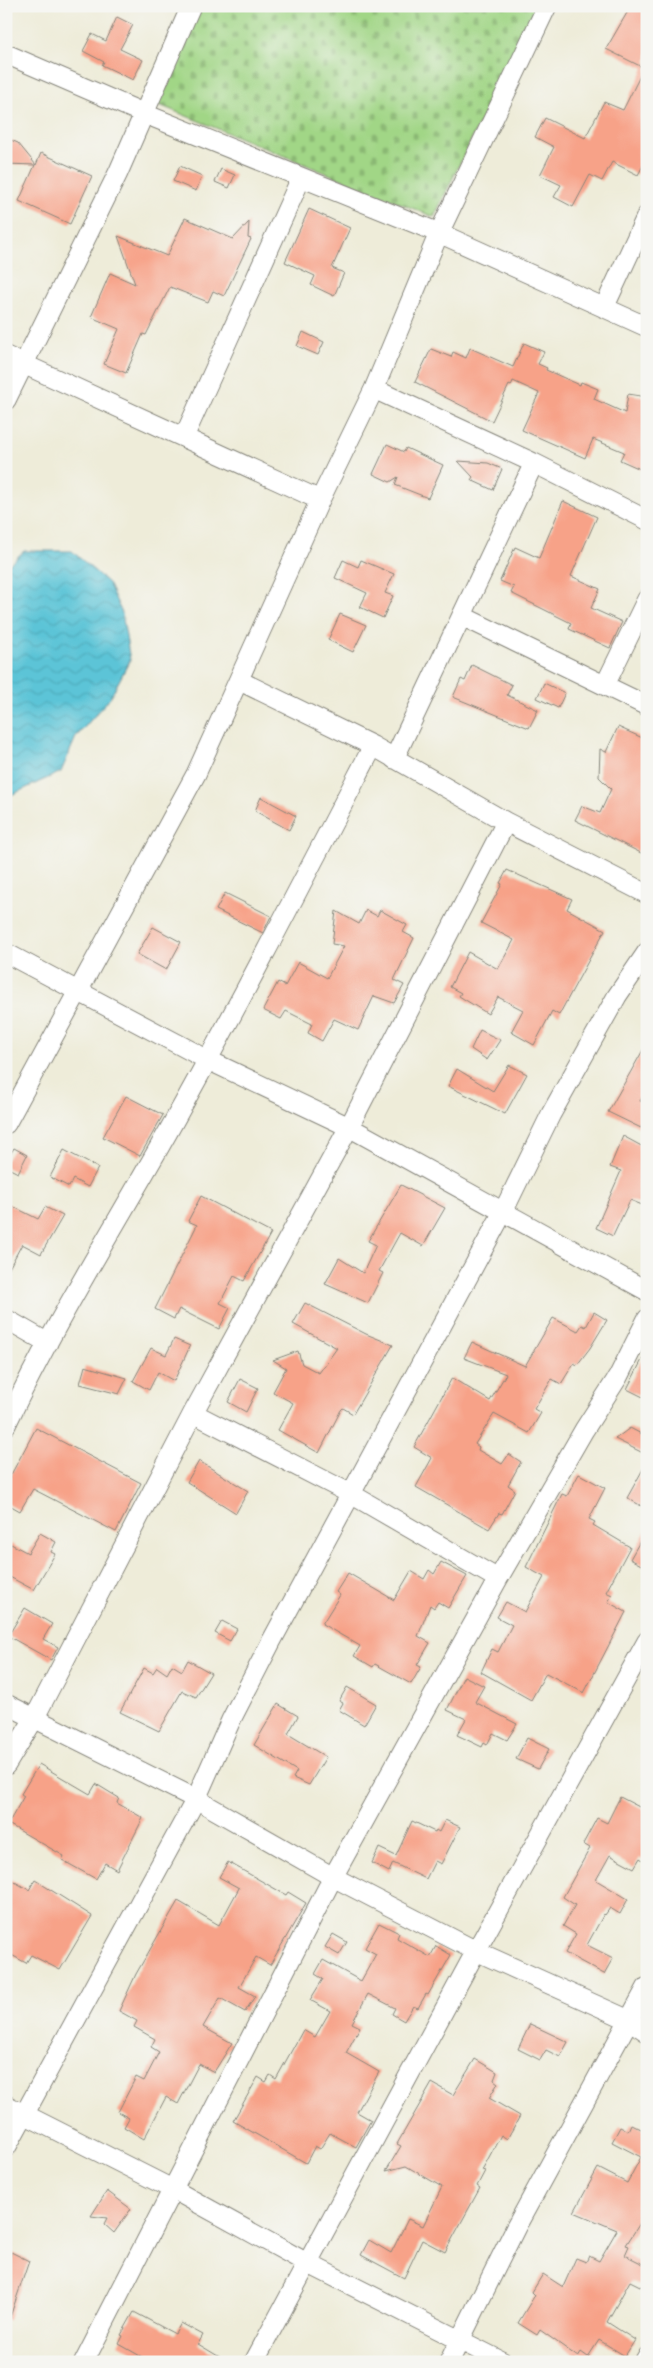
<svg xmlns="http://www.w3.org/2000/svg" width="653" height="2368" font-family="Dekko,sans-serif">
<defs>
<pattern id="cemetery-stones" width="16" height="16" patternUnits="userSpaceOnUse" patternTransform="scale(1.25)"><rect width="16" height="16" fill="#a1d686"/><path d="M2 7V4a2 2 0 0 1 4 0v3zM10 15v-3a2 2 0 0 1 4 0v3z" fill="#8ab773"/></pattern>
<pattern id="water-waves" width="16" height="10" patternUnits="userSpaceOnUse" patternTransform="scale(1.25)"><rect width="16" height="10" fill="#5bc4d7"/><path d="M0 5q4-4 8 0t8 0" fill="none" stroke="#4fa8b8"/></pattern>
</defs>
<rect width="100%" height="100%" fill="#f6f6f2"/>
<filter id="ink" filterUnits="userSpaceOnUse"><feTurbulence type="fractalNoise" baseFrequency=".02" numOctaves="2"/><feDisplacementMap in="SourceGraphic" scale="10" xChannelSelector="R" yChannelSelector="G"/><feConvolveMatrix kernelMatrix="1 2 1 2 8 2 1 2 1" color-interpolation-filters="sRGB"/></filter>
<filter id="wash" filterUnits="userSpaceOnUse"><feTurbulence type="fractalNoise" baseFrequency=".0096" numOctaves="4" result="noise"/><feDisplacementMap in="SourceGraphic" scale="20" xChannelSelector="R" yChannelSelector="G"/><feGaussianBlur stdDeviation="1.12" result="paint"/><feColorMatrix in="noise" values="0 0 0 0 0 0 0 0 0 0 0 0 0 0 0 0 0 1.4 0 .05"/><feComposite in="paint" operator="in"/></filter>
<g filter="url(#wash)">
<rect width="100%" height="100%" fill="#eeecd9"/>
<path fill="url(#cemetery-stones)" stroke="#5e7951" d="M199,6H536L434,217L157,104Z"/>
<path fill="url(#water-waves)" stroke="#3c707a" d="M24,551H72L108,583L122,613L130,660L110,698L76,737L61,772L11,795L6,794V567Z"/>
<g id="blocks">
<path fill="#f7a288" d="M631,6L647,12V158L638,175L612,162L602,181L590,175L573,207L554,197L561,185L540,175L554,147L535,137L545,118L585,138L604,102L623,110L644,68L606,49Z
M117,17L133,25L120,49L143,60L133,80L102,65L104,62L83,51L92,34L106,41Z
M6,138L18,143L36,165L41,153L92,176L70,224L19,201L35,165L6,164Z
M180,166L202,176L196,191L173,181Z
M221,169L235,175L229,188L215,182Z
M309,209L350,228L332,268L344,273L334,296L311,285L315,276L285,262Z
M185,218L233,239L249,222L248,238L251,239L224,296L213,291L208,302L170,287L146,335L143,334L126,373L104,364L119,329L91,317L110,273L135,284L118,236L167,256Z
M303,332L324,342L318,355L297,346Z
M524,343L544,352L538,364L547,368L546,370L580,385L581,382L598,389L594,399L625,413L628,394L647,397V472L620,460L624,452L593,439L585,458L522,430L539,393L513,381L511,386L509,385L492,421L415,382L431,349L451,357L453,352L466,358L470,348L513,367Z
M387,444L404,452L406,448L443,465L428,498L395,485L398,477L390,482L373,474Z
M458,461L488,463L502,469L493,490L471,480L473,477Z
M563,501L597,517L571,576L600,589L591,608L622,622L610,648L569,629L571,623L511,593L514,587L500,581L515,547L539,558Z
M343,560L358,567L361,560L394,574L385,593L393,596L383,618L360,607L367,593L335,578Z
M340,614L366,625L353,652L328,640Z
M472,665L512,685L507,695L538,710L529,728L453,697L461,679L465,681Z
M544,683L565,693L558,708L537,698Z
M618,727L647,740V856L575,820L582,806L600,813L611,789L599,777L600,749L606,752Z
M261,797L296,816L289,830L255,811Z
M507,870L572,899L567,909L605,930L559,1015L552,1011L534,1045L511,1032L523,1010L498,997L488,1014L459,996L461,993L450,987L468,952L498,969L514,940L481,923L502,884L500,883Z
M225,893L271,916L263,933L216,910Z
M366,910L377,916L380,910L407,925L403,932L414,938L394,980L404,985L394,1003L374,996L358,1030L334,1019L322,1041L308,1033L312,1024L286,1011L281,1019L263,1010L278,982L285,986L298,962L327,978L344,946L332,944L336,911L359,924Z
M153,927L181,942L166,970L137,954Z
M480,1030L500,1040L487,1060L471,1049Z
M647,1043V1089L640,1101L647,1104V1115L641,1128L608,1112Z
M509,1065L527,1074L505,1114L448,1086L457,1069L493,1091Z
M126,1096L163,1115L140,1156L103,1137Z
M623,1136L647,1149V1207L630,1200L613,1236L596,1228L621,1171L610,1167Z
M14,1148L27,1155L18,1173L6,1167V1161Z
M64,1150L98,1168L88,1187L73,1179L69,1187L50,1177Z
M401,1185L445,1208L423,1246L400,1233L379,1271L383,1273L368,1303L325,1284L339,1258L363,1273L376,1245L368,1241Z
M201,1196L271,1233L244,1281L234,1276L220,1303L230,1308L219,1329L179,1309L174,1319L155,1309L197,1225L188,1221Z
M6,1203L38,1219L45,1207L63,1216L41,1254L22,1244L6,1274Z
M305,1303L366,1334L393,1345L353,1414L343,1408L341,1410L319,1453L278,1430L293,1403L273,1392L286,1368L273,1360L298,1351L302,1364L319,1373L337,1348L293,1324Z
M594,1312L607,1320L590,1348L577,1365L574,1363L561,1384L552,1379L534,1409L541,1413L529,1433L494,1414L475,1444L479,1447L478,1450L502,1464L509,1454L521,1462L508,1485L515,1490L502,1514L499,1513L489,1529L416,1487L432,1458L414,1447L452,1378L490,1401L506,1374L464,1358L472,1342L525,1366L553,1318L578,1331L582,1325L586,1327Z
M174,1339L190,1346L174,1381L158,1372L149,1390L133,1381L151,1348L166,1355Z
M647,1350V1399L627,1389Z
M85,1366L127,1378L119,1394L80,1384Z
M240,1379L258,1388L246,1412L228,1402Z
M36,1428L141,1483L116,1532L33,1489L20,1511L6,1503V1484Z
M630,1428L647,1437V1455L615,1439Z
M199,1461L248,1491L236,1513L187,1482Z
M647,1462V1509L627,1498Z
M579,1474L605,1488L589,1519L595,1522L593,1525L630,1547L606,1592L612,1595L608,1602L626,1612L584,1693L546,1673L531,1700L481,1672L492,1649L498,1652L512,1625L497,1617L506,1602L525,1612L544,1577L526,1567L562,1494L567,1496Z
M647,1529V1568L630,1559Z
M40,1533L56,1542L51,1552L55,1554L34,1590L6,1575V1552L11,1544L28,1553Z
M441,1562L467,1576L448,1608L438,1602L434,1608L430,1605L418,1636L430,1643L417,1665L421,1667L411,1684L375,1664L373,1667L354,1656L360,1646L322,1624L340,1595L336,1592L348,1573L394,1600L411,1571L424,1579L429,1570L434,1574Z
M25,1608L52,1624L43,1639L58,1647L51,1660L8,1636Z
M222,1621L237,1629L230,1641L215,1633Z
M188,1660L211,1673L196,1697L182,1691L159,1731L120,1712L144,1668L153,1673L157,1667L167,1674L172,1665L182,1671Z
M464,1676L484,1686L475,1702L517,1724L507,1740L493,1733L487,1745L484,1743L482,1747L457,1735L466,1719L447,1710Z
M347,1687L376,1704L364,1725L339,1710L343,1703L339,1701Z
M278,1704L298,1716L288,1734L326,1757L309,1785L293,1778L297,1771L254,1745Z
M527,1738L549,1749L538,1769L516,1759Z
M39,1764L90,1794L96,1784L119,1798L117,1803L143,1818L117,1870L105,1863L96,1879L62,1860L64,1856L8,1824L24,1796L21,1794Z
M620,1797L647,1811V1863L640,1858L634,1868L610,1855L596,1880L628,1899L620,1914L610,1908L605,1915L604,1914L587,1945L613,1958L604,1974L565,1953L576,1934L563,1926L575,1905L563,1897L590,1848L583,1844L597,1818L607,1823Z
M445,1820L460,1827L441,1864L435,1861L426,1879L393,1863L389,1872L372,1863L379,1848L396,1856L412,1821L435,1832L436,1830L439,1832Z
M228,1862L286,1895L288,1892L306,1903L270,1965L256,1957L239,1987L255,1996L245,2012L220,1998L203,2027L232,2043L214,2072L199,2064L178,2104L166,2097L144,2139L124,2127L129,2118L118,2112L136,2077L144,2081L159,2052L151,2047L155,2039L134,2027L137,2021L119,2011L136,1974L178,1901L219,1925L239,1888L219,1877Z
M6,1877L29,1890L35,1880L92,1916L60,1970L31,1955L26,1963L6,1952Z
M379,1923L399,1933L397,1938L430,1957L436,1946L451,1955L428,1995L426,1994L418,2008L413,2006L404,2021L392,2014L395,2008L368,1994L352,2023L360,2027L346,2053L379,2072L357,2112L371,2120L356,2147L330,2133L320,2149L315,2146L306,2163L233,2121L258,2077L266,2082L270,2075L276,2079L303,2030L315,2037L330,2011L310,2000L323,1979L315,1974L323,1960L361,1981L376,1954L365,1948Z
M333,1934L347,1942L339,1955L325,1947Z
M530,2024L568,2042L560,2057L546,2050L540,2060L518,2049Z
M475,2059L497,2072L494,2080L498,2083L489,2098L520,2116L507,2139L501,2135L482,2170L485,2171L477,2186L480,2188L445,2252L422,2240L404,2278L361,2255L369,2240L391,2253L408,2219L423,2226L442,2187L406,2166L386,2171L401,2146L397,2144L432,2083L453,2095Z
M631,2124L647,2132V2206L642,2215L644,2217L626,2245L629,2246L625,2255L647,2266V2278L642,2287L630,2281L607,2322L635,2340L625,2356L599,2340L588,2357L581,2352L578,2357L540,2330L537,2335L518,2323L535,2295L532,2292L543,2274L563,2287L576,2258L586,2262L589,2256L599,2261L617,2230L574,2212L598,2168L627,2183L641,2157L612,2142L620,2127L628,2131Z
M107,2191L131,2209L114,2233L104,2224L107,2218L91,2216Z
M11,2252L29,2261L9,2320H6V2272Z
M134,2312L175,2334L181,2323L203,2335L198,2344L228,2362H151L119,2344L123,2336L121,2335Z"/>
</g>
</g>
<g filter="url(#ink)">
<use href="#blocks" fill-opacity="0" stroke="#85847a" stroke-width="1"/>
<g fill="none" stroke-linecap="round" stroke-linejoin="round">
<g stroke="#85847a" stroke-width="21">
<path id="street" d="M6,54L145,114L439,233L647,327
M604,308L647,215
M6,356L320,500
M374,389L534,463L647,520
M6,400L118,173L191,6
M184,437L301,178
M462,616L647,706
M240,681L373,746L506,822L647,894
M605,685L647,599
M394,759L534,463
M6,953L208,1060L349,1127L647,1291
M6,1124L196,774L320,500L374,389L439,233L547,6
M6,1319L48,1343
M193,1413L351,1494L498,1579
M6,1425C54,1323 114,1228 169,1130C240,1003 306,875 373,746
M6,1704L196,1799L333,1877L476,1951L629,2020L647,2032
M6,1765L34,1719L193,1413L349,1127L506,822
M6,2105L174,2190L307,2263L503,2362
M6,2148L196,1799L231,1720L271,1642L503,1212L551,1114L617,996L647,952
M84,2362L333,1877L498,1579L584,1430L618,1377L647,1319
M254,2362L476,1951L647,1641
M449,2362L516,2227L647,1987
M644,2362L647,2357"/>
</g>
<use href="#street" stroke="#fff" stroke-width="19"/>
</g>
</g>
<rect width="653" height="2368" fill="none" stroke="#f6f6f2" stroke-width="25"/>
</svg>
